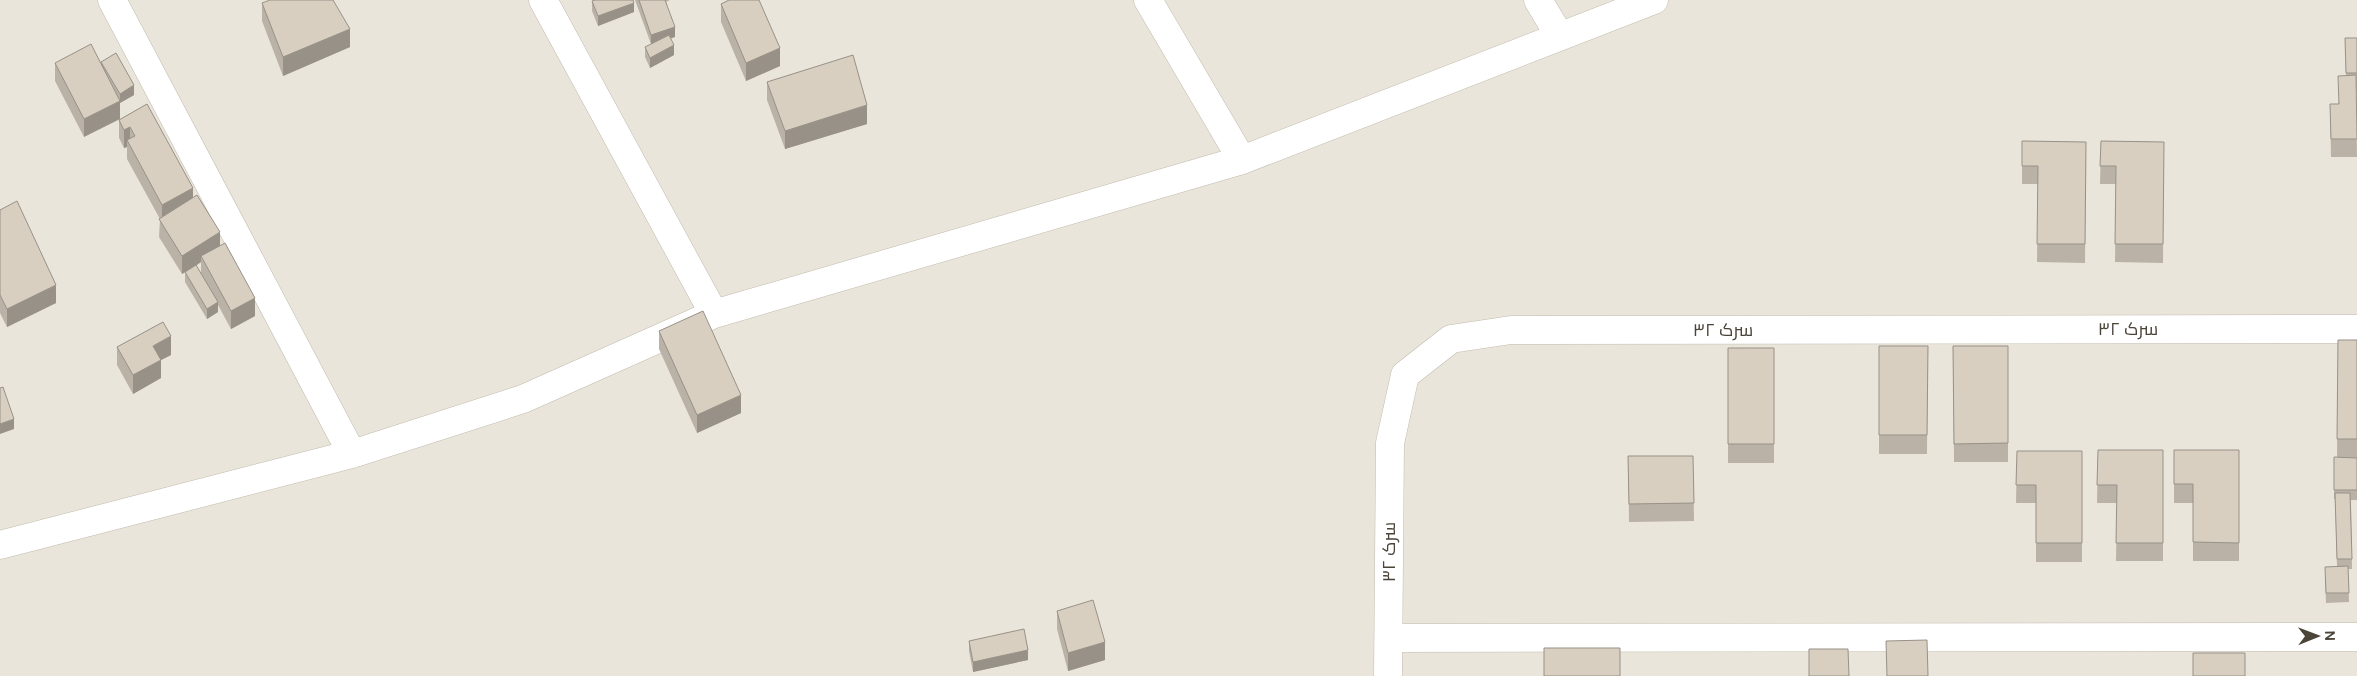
<svg xmlns="http://www.w3.org/2000/svg" width="2357" height="676" font-family="'DM Sans',Cairo,sans-serif">
<rect width="100%" height="100%" fill="#f6f3ec"/>
<path fill="#eae5da" d="M0,0H2357V676H0Z"/>
<g fill="none" stroke-linecap="round" stroke-linejoin="round">
<g stroke="#c2bbae" stroke-width="29">
<path id="minor" d="M112,0L352,454
M543,0L714,314
M1538,0L1559,35
M1242,160L1654,0
M0,545L352,454L523,399L714,314L1242,160L1148,0
M1389,638L2357,637
M1388,676L1390,443L1405,375L1451,339L1511,330L2357,329"/>
</g>
<use href="#minor" stroke="#fff" stroke-width="28"/>
</g>
<path fill="#bab2a6" fill-rule="evenodd" d="M635,0H670L666,2L675,37L671,38L674,55L650,68L645,57V47L651,44Z
M592,1L634,12L598,26L592,11Z
M262,3L350,47L283,76L262,21Z
M721,4L780,66L746,81L721,22Z
M2345,38H2357V91H2356L2357,157H2331L2330,104H2338L2346,75Z
M101,62L134,95L120,103L84,137L55,81V63H101Z
M767,82L867,124L785,149L767,100Z
M147,104L193,198L220,245L255,316L231,329L218,305V312L207,319L185,282V272L182,274L159,237L160,219L127,159V147L124,148L119,138V120ZM201,262V274L205,281L196,266Z
M2022,141L2086,142L2085,263L2037,262L2038,184H2022Z
M2101,141L2164,142L2163,263L2115,262L2116,184H2100Z
M0,210L56,303L7,327L0,313Z
M659,331L741,413L697,433L659,349Z
M2338,340H2357V500H2351L2352,569H2348L2349,602L2326,603L2325,577L2337,566L2335,499H2334V490L2337,457Z
M1879,346H1928L1927,454H1879Z
M1953,346H2008V462H1954Z
M117,347L171,355L161,360V378L133,394L117,365Z
M1728,348H1774V463H1728Z
M2098,450H2163V561H2116L2117,503H2097Z
M2174,450H2239V561H2193V503H2174Z
M2017,451H2082V562H2036V503H2016Z
M1628,456H1693L1694,521L1629,522Z
M1057,611L1105,660L1068,671L1057,629Z
M969,641L1028,660L973,672L969,651Z"/>
<path fill="#979187" d="M634,3V12L598,26V16Z
M675,27V37L651,45V35Z
M350,29V47L283,76V57Z
M674,45V55L650,68V58Z
M780,48V66L746,81V63Z
M134,85V95L120,103V119L84,137V119L120,101V94Z
M867,105V124L785,149V131Z
M130,127V145L127,140V147L124,148V130Z
M193,188V207L162,223V205Z
M220,232V250L201,256V262L182,274V256Z
M56,285V303L7,327V309Z
M255,298V316L231,329V311Z
M218,302V312L207,319V309Z
M171,336V355L161,360V378L133,394V375L153,346Z
M741,395V413L697,433V415Z
M14,419V429L0,434V424Z
M1105,642V660L1068,671V653Z
M1028,650V660L973,672V662Z"/>
<path fill="#d8cfc1" stroke="#979187" d="M270,0H333L350,29L283,57L262,3Z
M595,0H633L634,3L598,16L592,1Z
M639,0H665L675,27L651,35Z
M729,0H759L780,48L746,63L721,4Z
M669,35L674,45L650,58L645,47Z
M2345,38H2357V73H2346Z
M91,44L120,101L84,119L55,63Z
M116,53L134,85L120,94L101,62Z
M853,55L867,105L785,131L767,82Z
M2356,75L2357,139H2331L2330,104H2339L2338,76Z
M147,104L193,188L162,205L127,140L135,136L130,127L124,130L119,120Z
M2022,141L2086,142L2085,244H2037L2038,166H2022Z
M2101,141L2164,142L2163,244H2115L2116,166H2100Z
M197,195L220,232L182,256L159,219Z
M17,201L56,285L7,309L0,295V210Z
M225,243L255,298L231,311L201,256Z
M196,265L218,302L207,309L185,272Z
M703,311L741,395L697,415L659,331Z
M163,322L171,336L153,346L161,360L133,375L117,347Z
M2338,340H2357V439H2337Z
M1879,346H1928L1927,435H1879Z
M1953,346H2008V443L1954,444Z
M1728,348H1774V444H1728Z
M3,387L14,419L0,424V388Z
M2098,450H2163V543H2116L2117,485H2097Z
M2174,450H2239V543L2193,542V484H2174Z
M2017,451H2082V543H2036V485H2016Z
M1628,456H1693L1694,503L1629,504Z
M2334,457L2357,458V490H2334Z
M2335,493H2350L2352,559H2337Z
M2348,566L2349,593H2326L2325,567Z
M1093,600L1105,642L1068,653L1057,611Z
M1024,629L1028,650L973,662L969,641Z
M1927,640L1928,676H1887L1886,641Z
M1544,648H1620V676H1544Z
M1809,649H1848L1849,676H1809Z
M2193,653H2245V676H2193Z"/>
<g text-anchor="middle" dominant-baseline="central" stroke-width="4" stroke-linejoin="round" paint-order="stroke">
<g font-size="18" fill="#4b4439" stroke="#fff">
<text x="2128" y="329">سرک ۳۲</text>
<text x="1723" y="330">سرک ۳۲</text>
<text transform="translate(1389 552) rotate(-90)">سرک ۳۲</text>
</g>
</g>
<g transform="translate(2317 636) rotate(89)" stroke="#ffffff" stroke-width="4" paint-order="stroke">
<path d="M0-4L9 19L0 12L-9 19Z" fill="#4b4439"/>
<text y="-8" font-size="14" font-weight="bold" text-anchor="middle" fill="#4b4439">N</text>
</g>
</svg>
